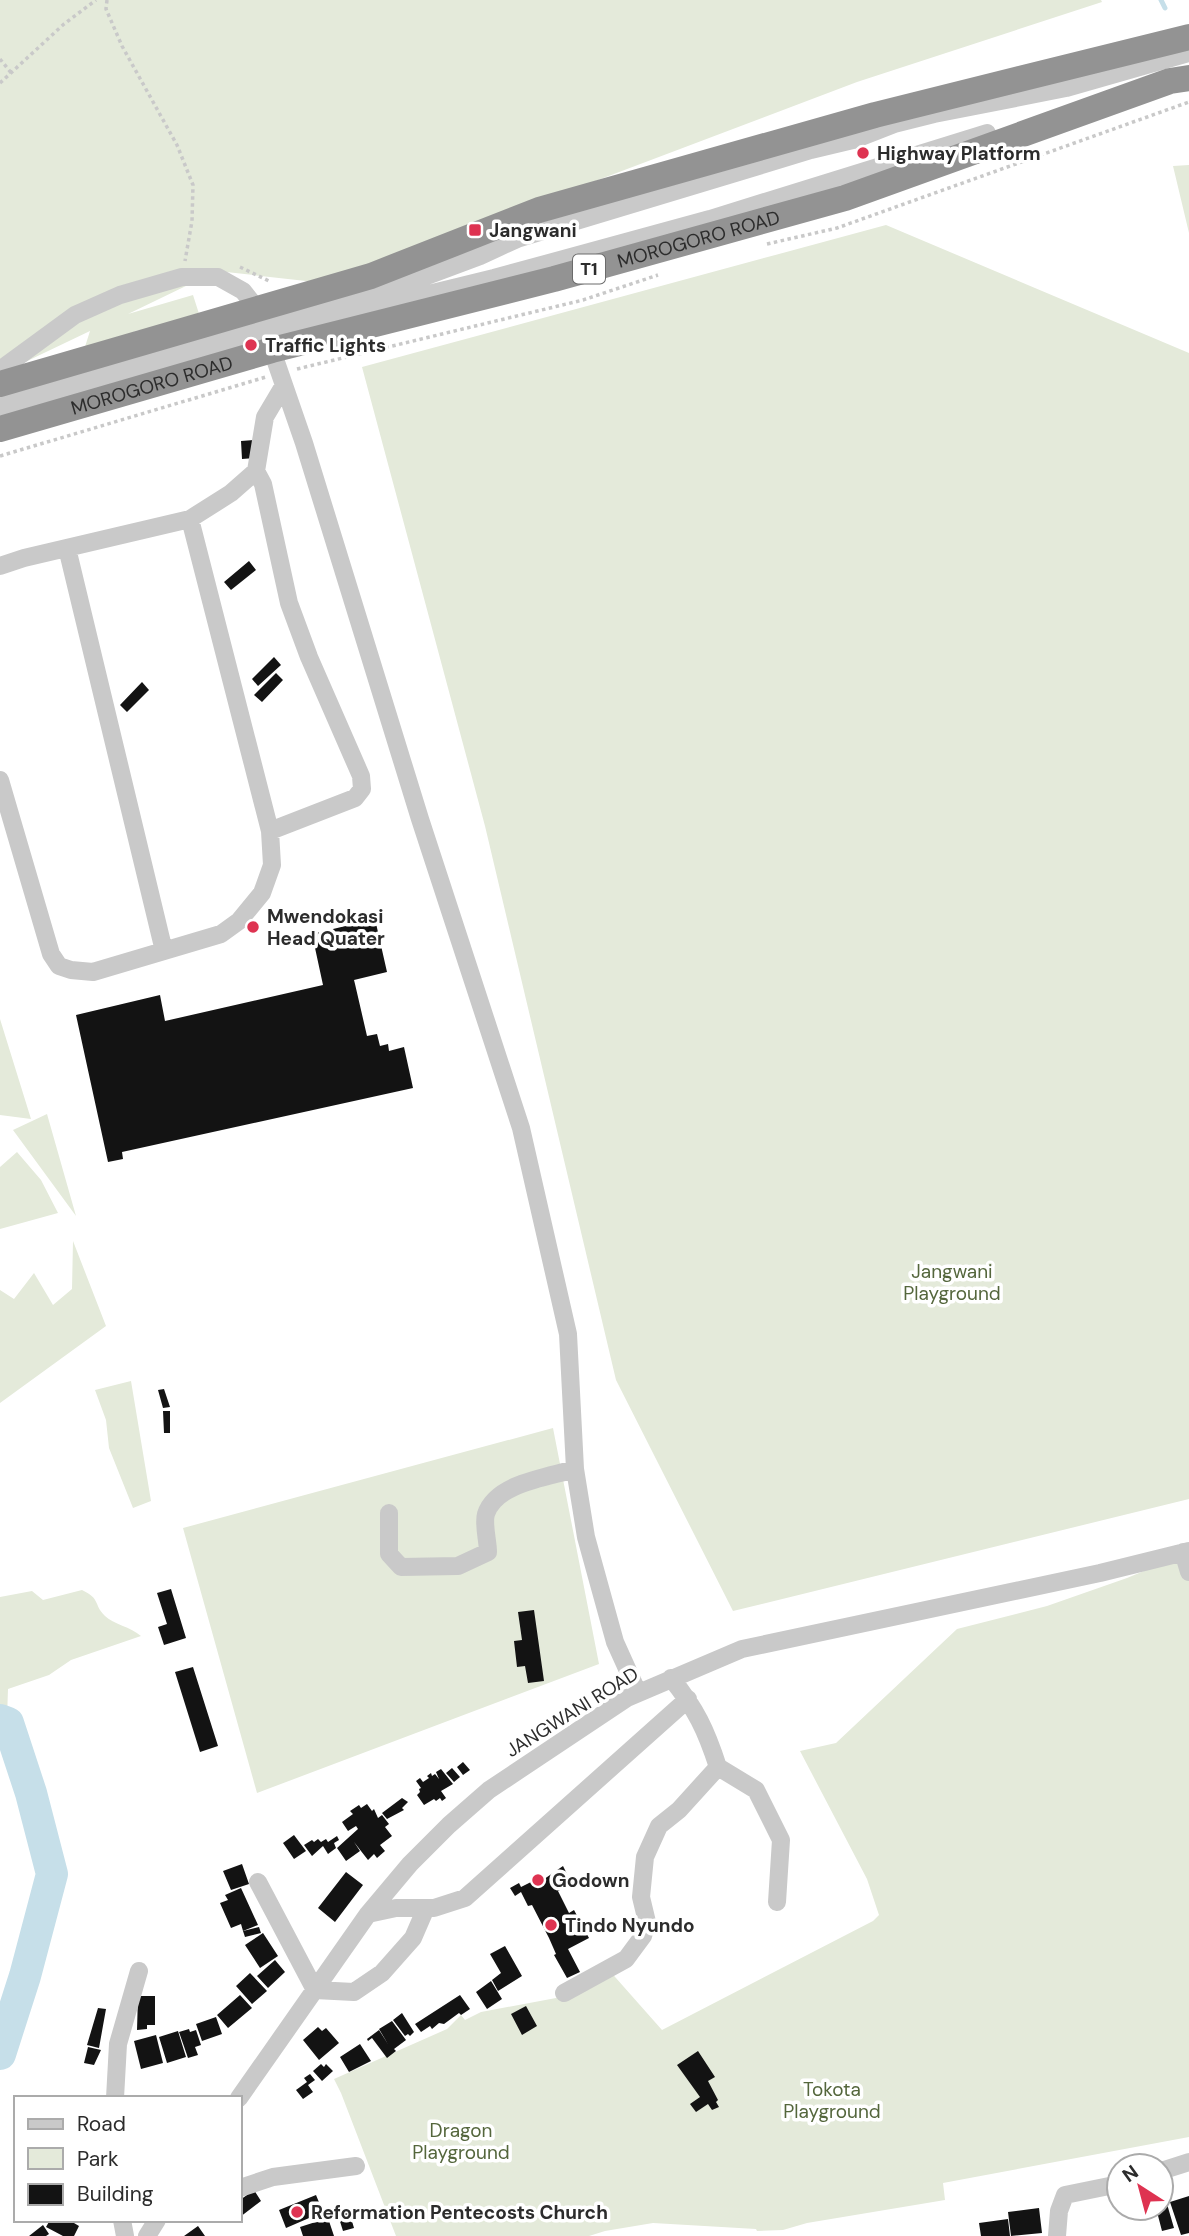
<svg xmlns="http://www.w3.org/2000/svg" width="1189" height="2236" font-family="'DM Sans',sans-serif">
<rect width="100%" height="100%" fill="#fff"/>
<path fill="#e4eada" d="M0,0H1101L1102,2L857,82L524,208L342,285L217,271L128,314L193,295L201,320L135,331L125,344L84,350L90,331L0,374Z
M1189,165V233L1173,166Z
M886,225L1189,353V1499L733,1611L616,1380L485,826L362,367Z
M0,1019L31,1119L0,1115Z
M47,1114L76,1216L13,1130Z
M17,1152L41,1180L58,1213L0,1229V1167Z
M73,1241L106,1326L0,1403V1290L14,1299L34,1273L53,1305L72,1289Z
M131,1381L151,1501L133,1508L109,1448L106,1420L95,1390Z
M553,1428L599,1664L257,1793L183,1528Z
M1189,1556V2137L943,2183L945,2200L807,2223L783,2230L757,2231L756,2229L653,2223L605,2231L589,2236H396L341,2093L334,2079L447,2029L461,2015L465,2020L481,2012L572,1995L608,1969L662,2030L873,1921L879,1915L867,1879L800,1751L836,1743L957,1629L1047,1606L1127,1578L1173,1559Z
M82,1590C101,1599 93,1604 105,1616C113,1624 131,1627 141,1636L71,1660L49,1675L8,1689L7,1718L0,1716V1597L32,1591L43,1600Z"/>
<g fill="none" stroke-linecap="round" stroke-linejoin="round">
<path stroke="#c6dfe9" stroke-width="5" d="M1161,0L1165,8"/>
<path stroke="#c6dfe9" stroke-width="32" d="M0,1720L8,1723L31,1793L52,1874L25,1976L0,2054"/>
</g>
<path fill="#131313" d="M254,440L255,458L242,459L241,441Z
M249,561L256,570L231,590L224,582Z
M274,657L281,665L258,686L252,679Z
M276,673L283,680L262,702L254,695Z
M142,682L149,690L127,712L120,705Z
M375,919L387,972L354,980L355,984L367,1036L377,1034L380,1046L388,1044L389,1051L404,1047L413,1088L122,1152L123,1159L108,1162L76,1015L160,995L165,1021L323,985L312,934Z
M164,1389L170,1407L163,1408L158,1390Z
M163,1411H170V1433H164Z
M171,1589L186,1638L164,1645L158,1627L167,1624L157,1593Z
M534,1610L544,1681L528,1683L525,1666L517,1667L514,1641L522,1640L518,1612Z
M193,1667L218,1746L200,1752L175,1672Z
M463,1762L470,1770L463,1775L457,1767Z
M452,1768L460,1777L454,1782L446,1773Z
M441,1769L453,1784L441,1791L446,1798L442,1801L440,1798L436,1801L434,1799L424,1805L417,1795L420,1792L419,1789L421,1788L416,1781L420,1778L423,1782L429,1778L427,1776L431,1773L432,1776L435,1774L439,1779L436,1772Z
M402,1798L408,1802L402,1808L404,1810L387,1819L382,1813Z
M367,1804L372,1811L374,1809L378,1818L382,1815L389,1824L385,1827L392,1836L380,1845L385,1851L377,1858L374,1854L368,1860L354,1842L360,1851L346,1861L337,1848L358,1829L356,1826L348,1831L342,1822L353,1814L350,1811L359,1805L361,1808Z
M294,1835L306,1851L294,1859L283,1843Z
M337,1836L339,1840L334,1843L336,1848L328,1854L323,1846L312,1856L304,1845L312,1840L314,1842L318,1839L321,1842L326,1839L328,1842Z
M242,1864L249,1884L231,1890L223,1871Z
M563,1866L572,1884L558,1891L569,1913L574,1910L589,1938L568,1949L580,1972L567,1978L554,1955L556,1954L549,1938L532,1905L528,1906L521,1892L515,1896L510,1888L519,1883L521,1887L535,1880L537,1884Z
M346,1872L363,1885L335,1922L318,1908Z
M241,1888L258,1925L243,1931L241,1924L231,1928L220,1903L228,1900L225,1895Z
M259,1927L261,1933L245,1937L243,1931Z
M263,1933L278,1956L260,1968L245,1945Z
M505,1946L522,1976L498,1991L492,1980L501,1973L490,1954Z
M275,1960L285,1972L268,1988L257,1976Z
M250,1973L267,1991L252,2004L236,1986Z
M491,1981L502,1999L487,2009L476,1992Z
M240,1995L252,2008L228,2028L217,2015Z
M460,1995L470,2009L461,2015L459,2013L444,2024L439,2023L432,2029L430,2026L421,2032L415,2024Z
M138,1996H155V2025H147V2029L137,2030Z
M526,2006L537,2026L522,2035L511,2014Z
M98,2008L106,2009L99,2048L87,2045Z
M402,2013L414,2032L410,2036L408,2034L405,2036L393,2020Z
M216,2017L222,2034L202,2041L196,2024Z
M392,2021L406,2040L394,2049L396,2051L387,2058L372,2038L368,2041L367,2039L379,2030L388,2044L379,2029Z
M318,2027L322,2031L326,2028L339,2043L319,2060L303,2040Z
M189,2029L190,2032L196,2030L201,2045L195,2047L198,2055L188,2058L179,2032Z
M178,2031L186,2057L167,2063L159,2037Z
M156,2035L163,2063L141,2069L134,2041Z
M360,2044L371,2061L349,2072L340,2057Z
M88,2047L101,2050L94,2065L84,2063Z
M698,2051L715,2077L708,2081L718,2100L716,2102L719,2107L712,2110L708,2104L696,2112L690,2104L700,2097L677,2065Z
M321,2064L324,2067L326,2064L333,2071L322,2081L313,2071Z
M310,2074L315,2080L308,2085L313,2092L303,2099L296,2090L307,2082L304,2078Z
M254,2190L261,2201L240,2217V2200Z
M316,2195L323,2212L286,2228L279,2210Z
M1189,2196V2233L1181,2235L1170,2202Z
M1167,2204L1174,2228L1162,2231L1156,2208Z
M1039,2208L1042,2233L1011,2236L1008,2212Z
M349,2211L354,2228L343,2231L338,2215Z
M328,2218L334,2236H303L300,2227Z
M1008,2219L1010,2236H981L979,2223Z
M50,2220H69L79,2226L74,2236H63L46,2227Z
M43,2225L49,2234L46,2236H29Z
M198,2226L205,2236H184Z"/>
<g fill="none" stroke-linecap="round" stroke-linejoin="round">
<path stroke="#c9c9c9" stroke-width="3.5" stroke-dasharray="3.5 3.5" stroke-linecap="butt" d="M107,0L106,9L122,46L177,145L193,185L192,221L185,261
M0,59L12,74
M0,83L64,24L96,0
M767,244L837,228L1189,102
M240,267L271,282
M297,369L583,300L658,275
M0,456L266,377"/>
<path stroke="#c9c9c9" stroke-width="18" d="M0,370L75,315L120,295L182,277H218L243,291L258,310L304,443L420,819L521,1128L568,1334L575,1469L586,1537L615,1642L638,1693
M0,400L397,287L480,256L517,239L811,150L853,140L894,124L934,114L1066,88L1189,53
M0,414L400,301L494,278L710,219L987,133
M67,548L164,951
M0,566L24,558L190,519L231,493L256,471
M0,780L51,954L59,966L71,970L93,972L221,934L239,921L262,893L272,865L270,831L190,519
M270,831L355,798L362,789L361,776L309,657L289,603L263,484L256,471L265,417L284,385
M389,1513V1554L401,1567L458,1566L488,1552C488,1541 483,1524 486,1514C496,1483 548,1477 575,1469
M1183,1552L1189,1572
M718,1767L756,1790L781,1840L777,1902
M258,1882L315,1990L354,1992L382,1973L413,1938L426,1908
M368,1914L396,1908H434L465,1898L688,1699
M564,1993L626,1959L643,1936L647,1922L641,1897L645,1857L659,1826L679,1810L718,1767C706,1730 696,1709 671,1678
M115,2098L118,2044L139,1971
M239,2098L368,1914L410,1864L449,1825L489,1790L627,1698L742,1649L1100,1573L1189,1551
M1161,2171L1189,2162
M240,2188L273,2177L356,2166
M122,2220L125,2236
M147,2236L157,2220
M1057,2236L1059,2211L1065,2195L1119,2184"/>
<g stroke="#939393" stroke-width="26">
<path d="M0,384L371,276L539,210L875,115L1189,37"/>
<path id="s1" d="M0,429L272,350L554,279L845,198L1170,81L1189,78"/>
</g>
</g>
<g fill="#de3351" stroke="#fff" stroke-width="2.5">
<circle cx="863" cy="153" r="7"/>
<rect x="468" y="223" width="14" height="14" rx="3.5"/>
<circle cx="251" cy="345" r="7"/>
<circle cx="253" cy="927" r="7"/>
<circle cx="538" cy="1880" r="7"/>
<circle cx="551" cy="1925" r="7"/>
<circle cx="297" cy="2212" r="7"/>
</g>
<g text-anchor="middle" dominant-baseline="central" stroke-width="7" stroke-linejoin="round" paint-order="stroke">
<rect fill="#fff" stroke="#6b6b6b" stroke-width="2" x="573" y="254.5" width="32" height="29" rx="5"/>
<g font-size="18" font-weight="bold" fill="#2c2c2c">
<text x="589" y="269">T1</text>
</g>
<g font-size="19" font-weight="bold" fill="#2c2c2c" stroke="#fff" text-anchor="start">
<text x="877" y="153">Highway Platform</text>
<text x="489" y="230">Jangwani</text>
<text x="265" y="345">Traffic Lights</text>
<text x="267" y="916">Mwendokasi<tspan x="267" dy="22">Head Quater</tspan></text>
<text x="552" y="1880">Godown</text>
<text x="565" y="1925">Tindo Nyundo</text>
<text x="311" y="2212">Reformation Pentecosts Church</text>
</g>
<g font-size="19" fill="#2c2c2c" stroke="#fff">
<text stroke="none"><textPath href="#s1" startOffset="724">MOROGORO ROAD</textPath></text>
<text stroke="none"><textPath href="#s1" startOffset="158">MOROGORO ROAD</textPath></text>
<text transform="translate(572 1712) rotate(-32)">JANGWANI ROAD</text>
</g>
<g font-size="19" fill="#54663c" stroke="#fff">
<text x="952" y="1271">Jangwani<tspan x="952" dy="22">Playground</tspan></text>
<text x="832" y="2089">Tokota<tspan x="832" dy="22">Playground</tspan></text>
<text x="461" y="2130">Dragon<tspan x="461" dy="22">Playground</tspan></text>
</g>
</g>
<rect x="14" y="2096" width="228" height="126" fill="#ffffff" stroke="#ababab" stroke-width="2"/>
<rect x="28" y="2119" width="35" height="10" fill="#c9c9c9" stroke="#ababab" stroke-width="2"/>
<text x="77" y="2131" font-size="21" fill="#2c2c2c">Road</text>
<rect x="28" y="2148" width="35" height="21" fill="#e4eada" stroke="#ababab" stroke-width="2"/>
<text x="77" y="2166" font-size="21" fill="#2c2c2c">Park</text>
<rect x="28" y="2184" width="35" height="21" fill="#131313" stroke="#ababab" stroke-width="2"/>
<text x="77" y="2201" font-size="21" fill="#2c2c2c">Building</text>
<g transform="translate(1140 2187) rotate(324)"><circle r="33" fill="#ffffff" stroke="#ababab" stroke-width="2"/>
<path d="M0-5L12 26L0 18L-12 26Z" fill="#de3351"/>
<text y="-10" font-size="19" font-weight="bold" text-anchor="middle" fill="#2c2c2c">N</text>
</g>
</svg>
